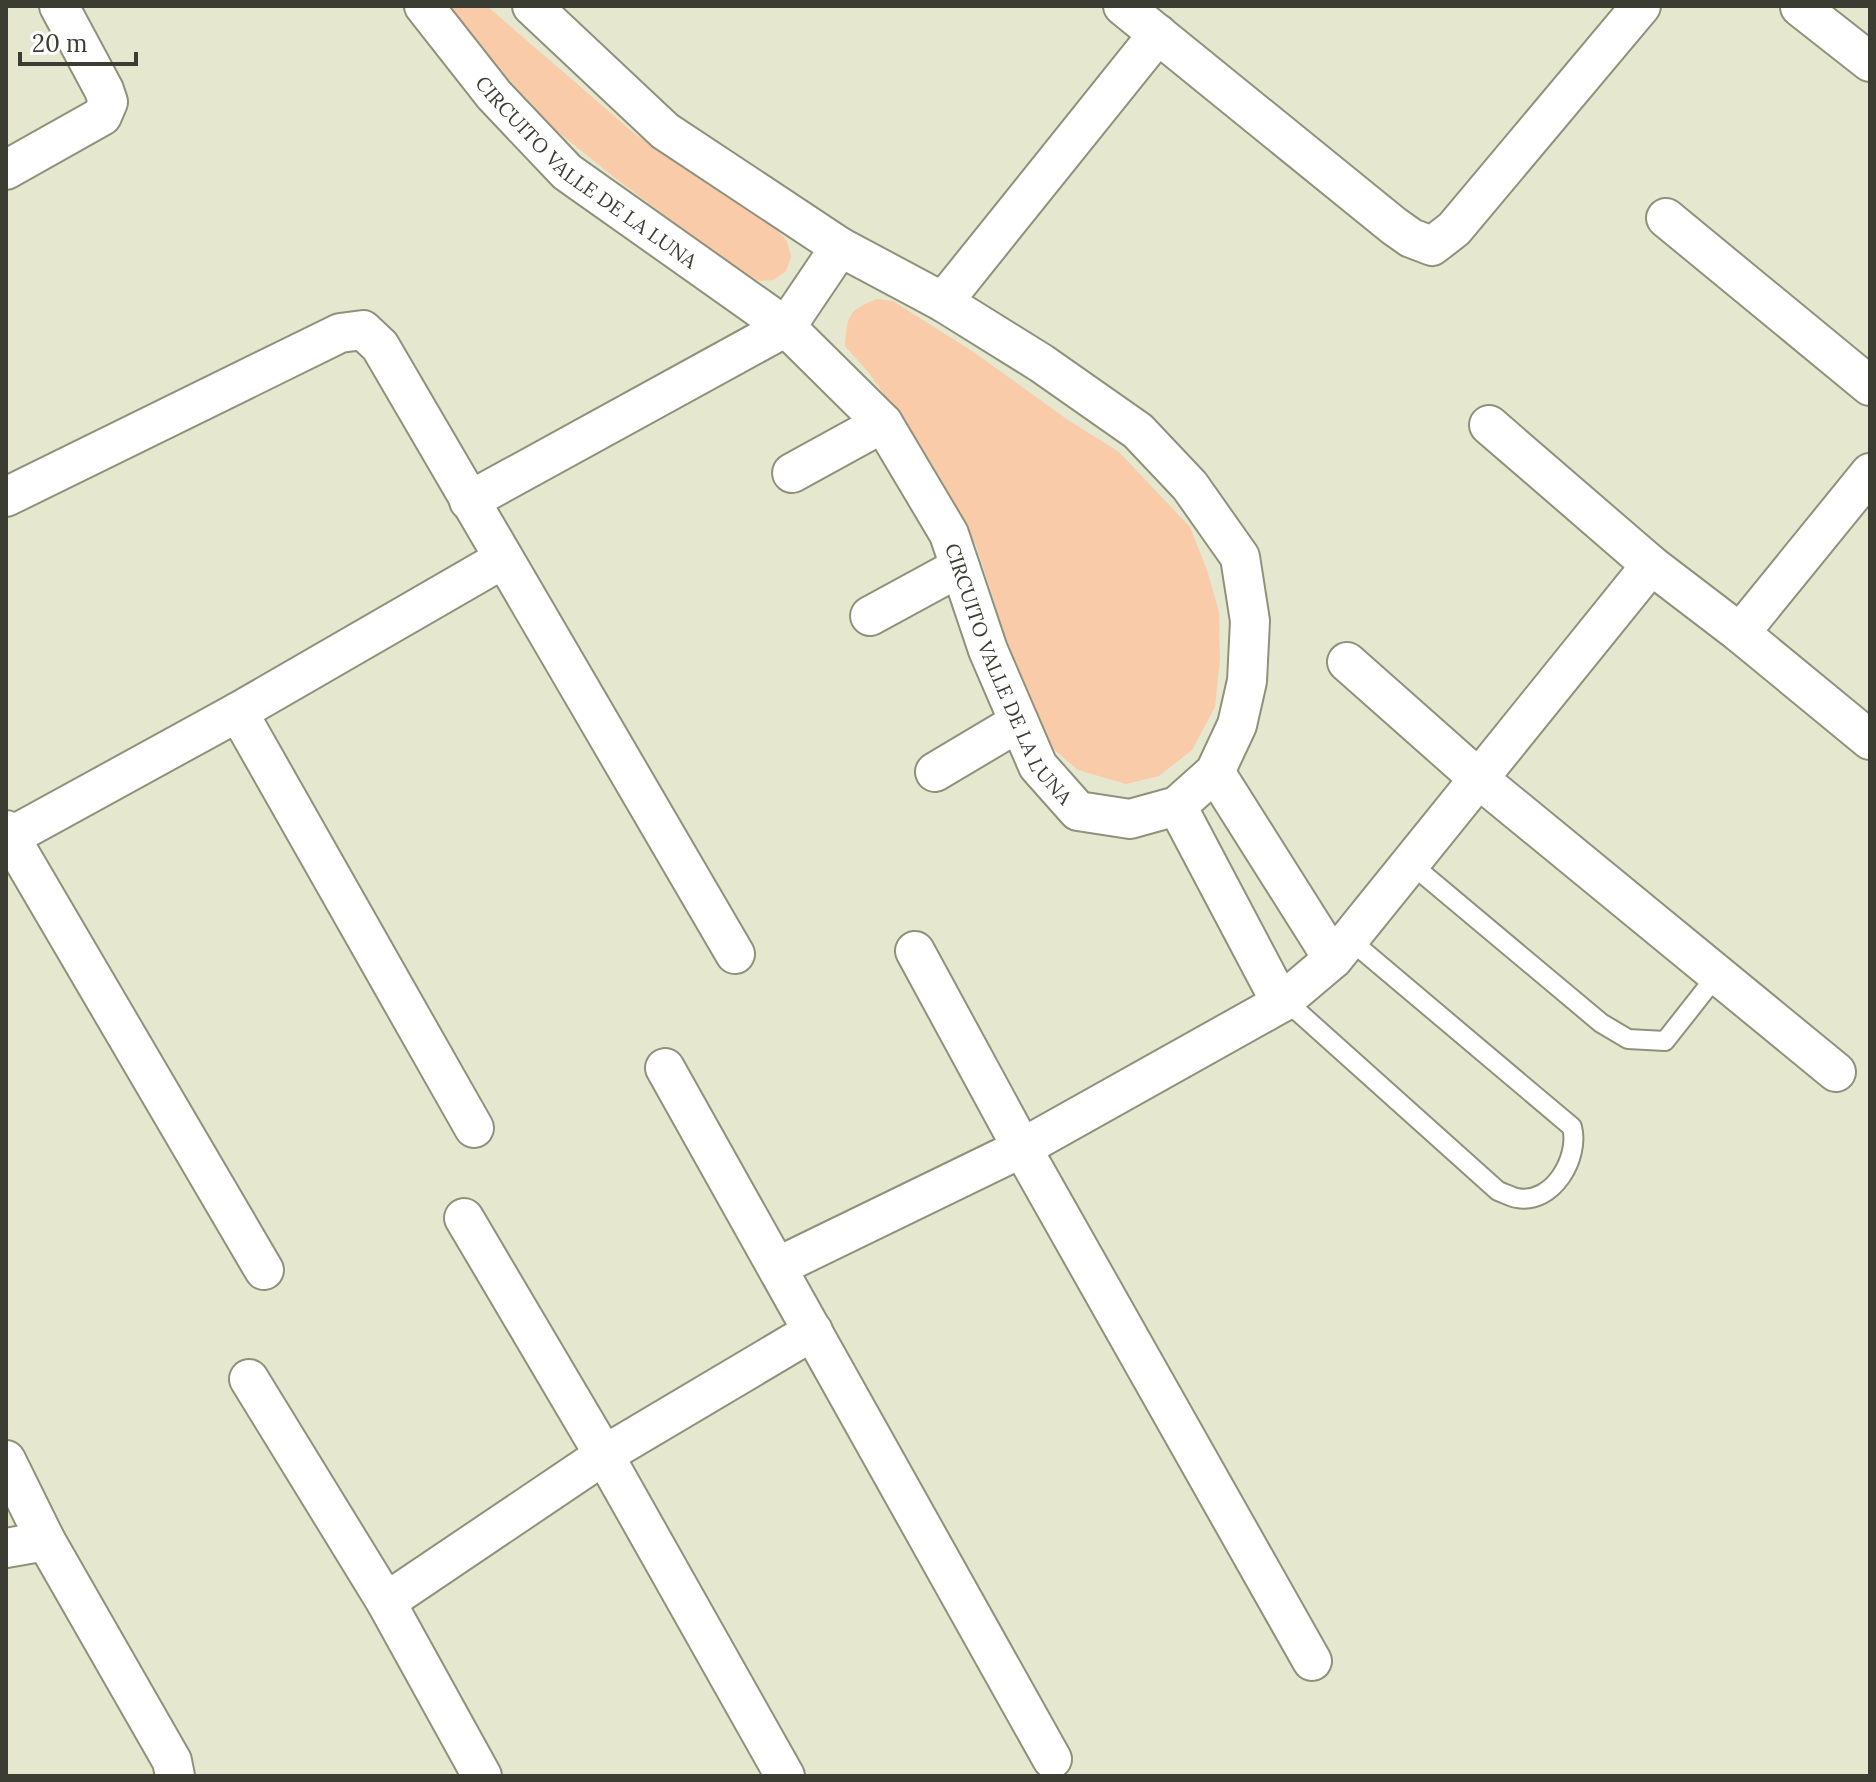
<svg xmlns="http://www.w3.org/2000/svg" width="1876" height="1782" font-family="Lora,serif">
<rect width="100%" height="100%" fill="#e5e7cf"/>
<path fill="#f9cba9" d="M447,6H487L635,134L768,221L787,241L791,257L786,271L774,280L759,281L729,264L610,174L558,132L485,54Z
M877,299L893,301L975,353L1068,420L1119,452L1190,527L1207,570L1219,612L1220,659L1215,707L1192,750L1159,776L1126,784L1078,770L1051,747L1030,713L976,545L932,464L869,373L845,346C847,316 848,310 877,299Z"/>
<g fill="none" stroke-linecap="round" stroke-linejoin="round">
<g stroke="#8f917b" stroke-width="22">
<path id="lane" d="M1410,863L1601,1023L1628,1039L1665,1041L1717,975
M1285,1000L1498,1191C1504,1193 1511,1197 1517,1198C1553,1205 1580,1157 1572,1127L1349,939"/>
</g>
<g stroke="#8f917b" stroke-width="42">
<g id="street">
<path id="s1" d="M424,6L494,95L567,172L786,327L883,423L949,534L988,650L1038,766L1078,811L1130,819L1177,806L1215,772L1237,725L1247,681L1250,621L1240,557L1190,486L1138,431L1041,363L943,302L840,247L665,131L532,6"/>
<path d="M1123,6L1394,226L1411,238L1432,246L1454,229L1641,6"/>
<path d="M1800,7L1870,62"/>
<path d="M6,170L102,116L108,102L104,90L59,6"/>
<path d="M1666,218L1870,386"/>
<path d="M943,302L1158,34"/>
<path d="M1489,425L1651,565L1740,633L1870,740"/>
<path d="M792,473L883,423"/>
<path d="M6,497L340,333L363,330L380,346L735,954"/>
<path d="M469,501L786,327L840,247"/>
<path d="M870,616L960,567"/>
<path d="M1740,633L1870,473"/>
<path d="M1347,662L1479,779L1836,1072"/>
<path d="M238,712L474,1128"/>
<path d="M935,772L1019,722"/>
<path d="M1215,772L1333,959"/>
<path d="M1177,806L1281,1003"/>
<path d="M6,830L264,1270"/>
<path d="M10,837L238,712L503,559"/>
<path d="M915,951L1022,1148L1312,1661"/>
<path d="M665,1068L1052,1759"/>
<path d="M464,1218L604,1455L785,1776"/>
<path d="M777,1267L1022,1148L1281,1003L1333,959L1651,565"/>
<path d="M249,1379L386,1602L482,1776"/>
<path d="M6,1460L46,1541L172,1761L175,1776"/>
<path d="M6,1548L46,1541"/>
<path d="M386,1602L604,1455L813,1331"/>
</g>
</g>
<use href="#lane" stroke="#fff" stroke-width="18"/>
<use href="#street" stroke="#fff" stroke-width="38"/>
</g>
<g text-anchor="middle" dominant-baseline="central" stroke-width="7" stroke-linejoin="round" paint-order="stroke">
<g font-size="20" fill="#3b3c32" stroke="#fff">
<text stroke="none"><textPath href="#s1" startOffset="234">CIRCUITO VALLE DE LA LUNA</textPath></text>
<text stroke="none"><textPath href="#s1" startOffset="906">CIRCUITO VALLE DE LA LUNA</textPath></text>
</g>
</g>
<rect width="1876" height="1782" fill="none" stroke="#3b3c32" stroke-width="16"/>
<path d="M20 52v12h116v-12" fill="none" stroke="#3b3c32" stroke-width="4"/>
<text x="32" y="52" font-size="24" fill="#3b3c32" stroke="#ffffff" stroke-width="6" paint-order="stroke">20 m</text>
</svg>
